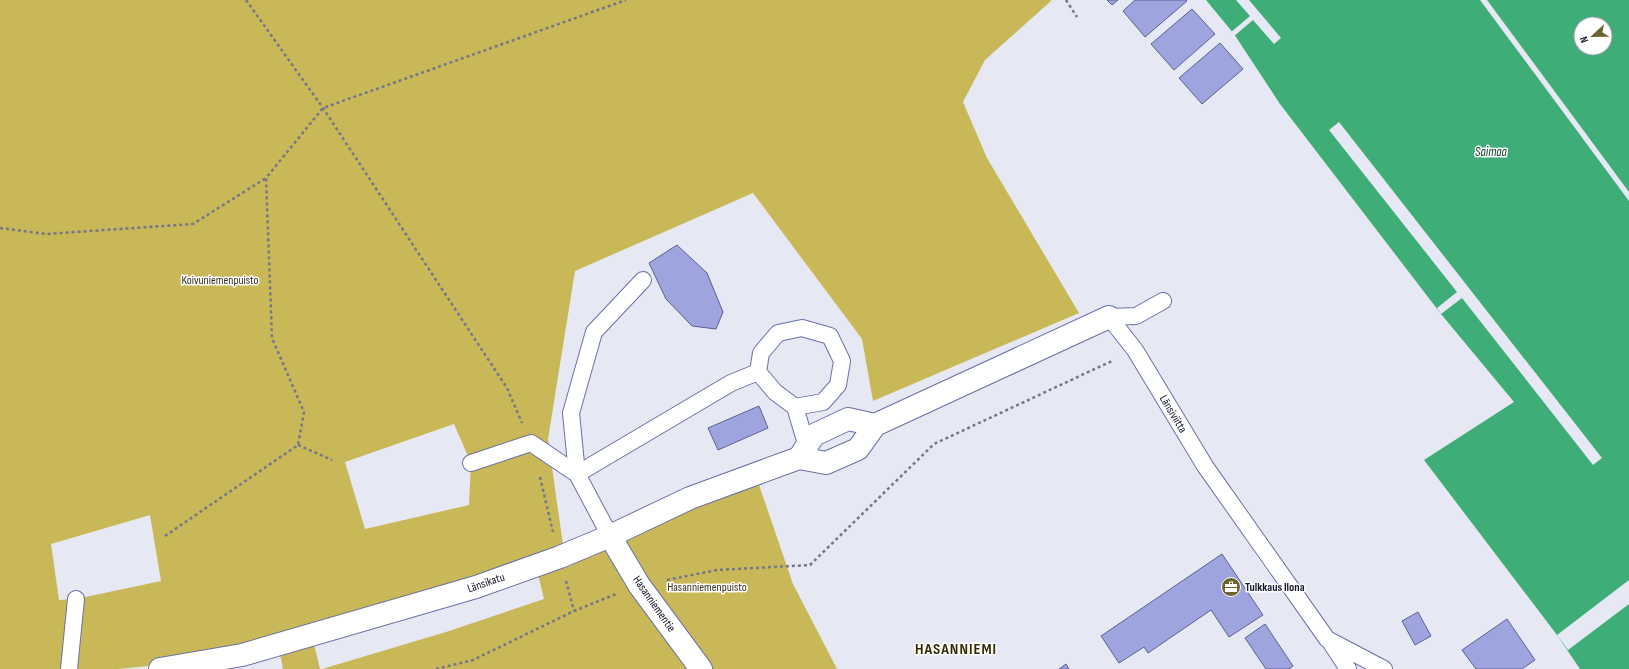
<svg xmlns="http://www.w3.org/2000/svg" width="1629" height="669" font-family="'Sofia Sans Condensed',sans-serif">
<rect width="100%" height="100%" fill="#e6e8f4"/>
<path fill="#c9b858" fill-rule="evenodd" d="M0,0H1051V1L985,60L963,102L987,158L1079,313L873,401L862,339L753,193L575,271L548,439L564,552L546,558L168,664L118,669H0ZM454,424L471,463L469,505L365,529L345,462ZM150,515L161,581L76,599L59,600L51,544Z
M757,479L793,584L837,669H322L446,632L544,599L537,570Z
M313,640L320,669H283L279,649Z"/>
<path fill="#3ead78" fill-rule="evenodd" d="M1206,0H1629V669H1580L1557,635L1424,460L1514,402L1441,314L1280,104L1234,34ZM1581,24H1605V48H1581Z"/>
<path fill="#e6e8f4" d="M1236,0H1249L1281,38L1274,44L1253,20L1233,37L1230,33L1250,16Z
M1480,0H1487L1629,192V201Z
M1339,122L1602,458L1593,465L1462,298L1441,314L1437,308L1457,292L1329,130Z
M1629,580V604L1568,650L1557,635Z"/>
<path fill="#9ea4de" stroke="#5b6095" d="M1107,0H1118L1112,5Z
M1135,0H1186L1187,1L1145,37L1123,11Z
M1192,9L1215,34L1174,70L1151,44Z
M1220,43L1243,69L1202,104L1179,78Z
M677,245L707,273L723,312L716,329L692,326L666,299L649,263Z
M759,406L768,428L718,450L708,428Z
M1222,554L1263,615L1229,637L1211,610L1148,653L1144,647L1119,663L1101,636Z
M1418,612L1431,636L1415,645L1402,621Z
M1507,619L1535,660L1522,669H1476L1462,650Z
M1265,624L1293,666L1289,669H1266L1245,638Z
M1066,664L1069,669H1059Z"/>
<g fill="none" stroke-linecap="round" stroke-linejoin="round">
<g stroke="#6b70a6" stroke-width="18">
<path id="service" d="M1109,317L1135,350L1205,466L1327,639L1384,669
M1109,317L1136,316L1163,301
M795,407L807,447
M471,463L531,443L577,474
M577,474L731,383L758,372L775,392L795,407L823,402L838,385L842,361L830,336L802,328L778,333L761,353L758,372
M610,536L577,474L571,413L594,332L643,280
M1329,640L1348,669
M69,669L76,599"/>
</g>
<g stroke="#6b70a6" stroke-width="24">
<path id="minor" d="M799,458L814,435L848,419L875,425
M610,536L639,585L701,669
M160,669L242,655L476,587L560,557L610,536L690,498L799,458L826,463L858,449L875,425L1109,317"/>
</g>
<path stroke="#757788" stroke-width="2.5" stroke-dasharray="3 3" stroke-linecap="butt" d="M246,0L323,108L507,388L522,423
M1066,0L1077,17
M0,228L46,234L193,224L266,178
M298,445L332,460
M540,477L553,532
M165,536L298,445L304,412L272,338L266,178L323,108L626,0
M667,580L717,570L810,565L934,444L1114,360
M566,581L574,611
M436,669L473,660L574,611L616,594"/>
<use href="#service" stroke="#fff" stroke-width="16"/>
<use href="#minor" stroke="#fff" stroke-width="22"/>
</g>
<defs>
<g id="office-disc" transform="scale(1)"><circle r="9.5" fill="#6d6330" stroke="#fff"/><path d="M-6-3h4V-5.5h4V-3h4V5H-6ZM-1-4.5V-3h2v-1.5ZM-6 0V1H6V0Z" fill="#fff"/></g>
</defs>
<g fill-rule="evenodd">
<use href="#office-disc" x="1231" y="587"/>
</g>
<g text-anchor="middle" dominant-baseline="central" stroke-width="3" stroke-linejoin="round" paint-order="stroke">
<g font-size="12" fill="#343019" stroke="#fff">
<text x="220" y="280">Koivuniemenpuisto</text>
<text x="707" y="587">Hasanniemenpuisto</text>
</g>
<g font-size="12" fill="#16182d" stroke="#fff">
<text transform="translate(1173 414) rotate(59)">Länsiviitta</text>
<text transform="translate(486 583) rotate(-19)">Länsikatu</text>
<text transform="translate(654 604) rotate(55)">Hasanniementie</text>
</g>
<g font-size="12" font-weight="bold" fill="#16182d" stroke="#fff" text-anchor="start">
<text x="1245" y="587">Tulkkaus Ilona</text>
</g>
<g font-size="13" font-style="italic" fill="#034329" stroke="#fff">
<text x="1491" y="152">Saimaa</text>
</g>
<g font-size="16" font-weight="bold" letter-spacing="1" fill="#342d01" stroke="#fff">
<text x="956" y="649">HASANNIEMI</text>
</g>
</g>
<g transform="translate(1593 36) rotate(248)"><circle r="19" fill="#ffffff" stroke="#a2a3ab"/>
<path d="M0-3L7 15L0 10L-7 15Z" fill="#6d6330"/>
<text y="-6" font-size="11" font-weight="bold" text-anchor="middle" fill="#16182d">N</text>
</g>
</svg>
